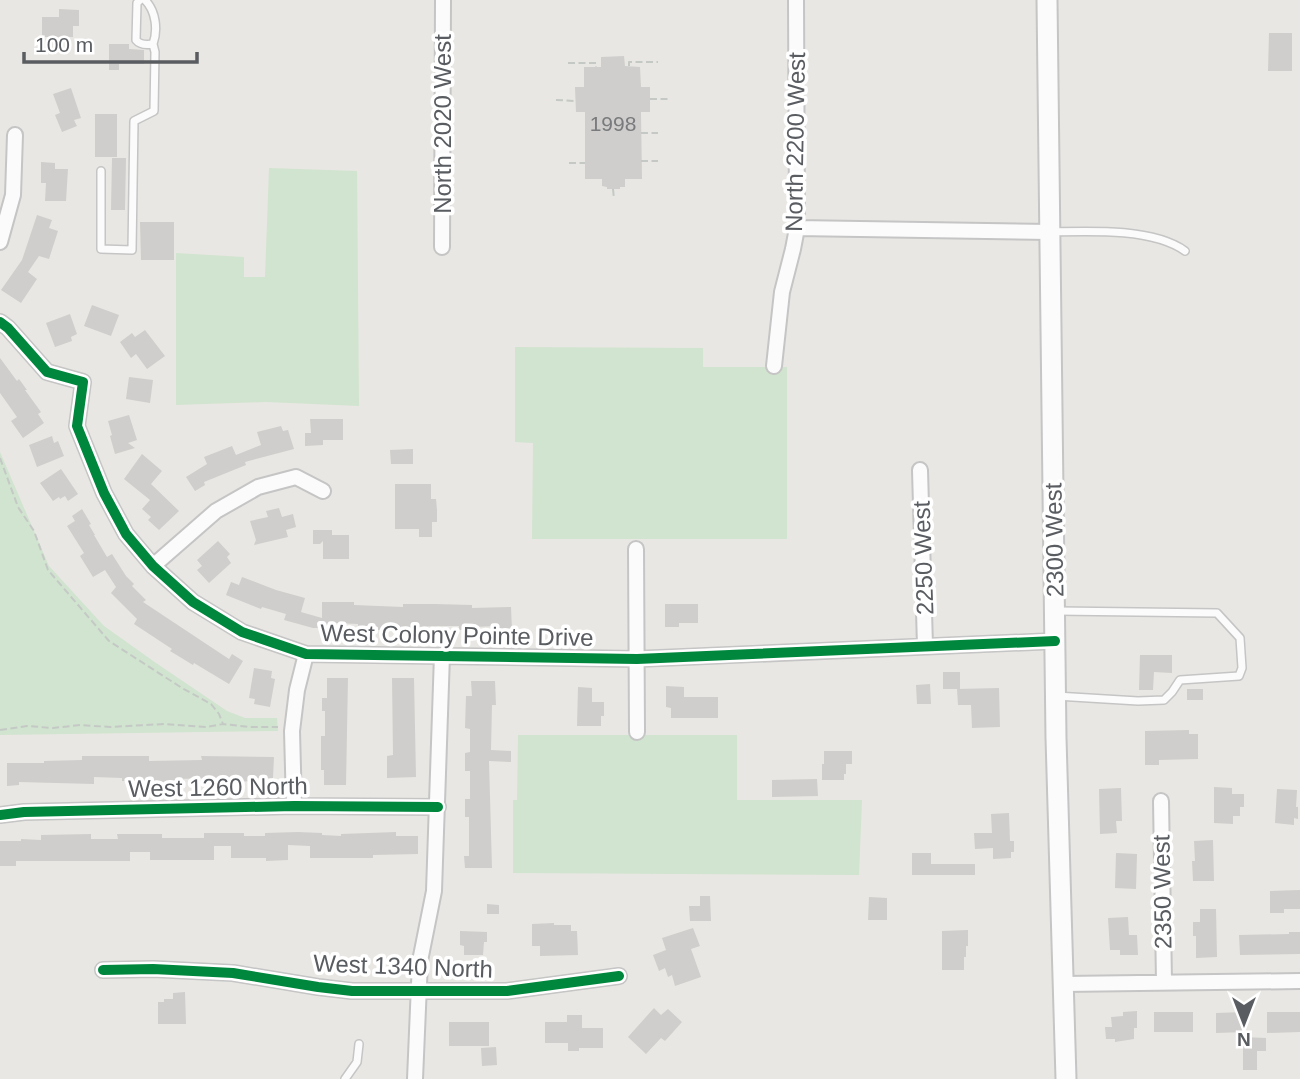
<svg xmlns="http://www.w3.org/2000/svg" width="1300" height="1079" font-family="Arial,sans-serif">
<rect width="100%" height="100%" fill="#e8e7e3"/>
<path fill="#d1e4cf" d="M269,168L357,171L359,406L266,402L176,405V253L244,257V277H265Z
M515,347L703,348V367H787V539H532L533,443L515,442Z
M0,452L49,566L104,626L156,663L227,711L245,718H277L278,731L0,735Z
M518,735H737V800H862L859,875L513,873V800H517Z"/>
<path fill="#cfcecc" d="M59,9L79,10V26H73V37H42V17H59Z
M1269,33H1292V71H1268Z
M109,44H129V49L144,50V64H119V70H109Z
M624,56L625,66L640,67L641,87H650V112H641L642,179H625V187H620V189H607V187L602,186V179H585V112H576L575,87H584V67H601V57Z
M71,88L81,118L74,120L77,126L62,132L55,115L60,113L53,94Z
M95,114H117V157H95Z
M112,158H126L125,210H111Z
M41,162L55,163V169H68L66,201H45L46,183H41Z
M37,215L52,220L49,228L58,231L49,259L39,256L28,272L37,279L21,303L1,290L22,260Z
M140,222H174V260H141Z
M92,305L119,315L111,336L84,326Z
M70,314L77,334L71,337L72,341L55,347L46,323Z
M145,330L165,356L147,369L136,354L131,358L120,342L132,333L135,337Z
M0,358L17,381L19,379L27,390H25L41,412L38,414L44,423L23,438L11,421L17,417L0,393Z
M129,377L153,380L150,403L126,399Z
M129,415L137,440L128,443L135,448L115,454L110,436L112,435L108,421Z
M310,419H343V440H323V445L305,446V433H311Z
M281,426L283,431L288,430L294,449L245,462L246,465L204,482L205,485L195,491L186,477L207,464L204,457L232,446L236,455L261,445L257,432Z
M52,436L54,443L58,441L64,456L37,467L29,445Z
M413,449V464H391L390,450Z
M142,454L162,471L151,484L179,511L159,530L148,520L151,517L142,509L150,500L124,479Z
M61,469L78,494L68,501L65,496L60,499L59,497L53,501L40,483Z
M395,484H431V499H436L437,510V522H432V537H419V529H395Z
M279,508L282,517L293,514L296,527L286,530L288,537L254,545L256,540L250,521L268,517L266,511Z
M82,509L91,524L89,525L95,535H94L107,557L112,554L126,576L134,584L132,586L146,600L143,602L229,659L232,654L243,661L229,684L194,663L193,665L170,651L172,649L134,624L137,619L111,593L116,587L105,570L93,577L80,556L84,553L67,526L75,521L72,516Z
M313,530H332V535H349V559H323V541L320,544H313Z
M218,541L230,554L227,557L231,563L209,583L197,570L202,566L197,560Z
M242,577L276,590L305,598L301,612L322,618V602H354V605L403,607V604H435L472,605V608L511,607L512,630L498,631V626L472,627V630H459V626H435L415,627V630H378V627L358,626V624L334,623V628H313L284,620L286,614L262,607L261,609L226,595L231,582L239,585Z
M665,604H698V623H679V627H665Z
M1140,655H1172V673L1154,672L1153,690H1139Z
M254,668L272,671L271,678L275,679L270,707L254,704L255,699L249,698Z
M943,672H960V689H943Z
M327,678H348L346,785H324V770H321V736H325V711H322V698H327Z
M392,678H414L416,777L387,778V756L393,755Z
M471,681H495L496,705H492L491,750L511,751V762L489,761L492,868H465L464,856H469V817H465V799H470V771H465V753L470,752V729L465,728L466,696H472Z
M930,684L931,704H917L916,685Z
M666,686L684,687V697H718V718H671V708L666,707Z
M578,687L592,688V702H604V716H601V726H577Z
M999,688L1000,727L972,728L971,705H958L957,689Z
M1187,689H1203V700H1187Z
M1189,730V734H1198V759L1159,760V765H1145V731Z
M824,751H852V764H846V774H844V780H822V764H824Z
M82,756H149V761L202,760L201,756L274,757L273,778H253V781L217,783V778L176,779V783H137V781H122V778L94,777V784L19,782V785L7,786V763H44V761L82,760Z
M817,779L818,796L772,797V780Z
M1214,787L1232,788V794H1244V807H1240V816H1233V824L1214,823Z
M1121,788L1122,821H1116L1117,833L1100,834L1099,789Z
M1277,789L1297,790L1296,807H1298V819L1294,818V825L1275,823Z
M1009,813L1010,841H1014V852H1011V858L993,859V848L975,849L974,833H992L991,814Z
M298,832L322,833V835L341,836V834L396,832V836H418V854L373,855V858H310V846L288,845V860L266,861V858H231V846H214V860H150V852H130V861H16V866H0V841H21V839L41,840V835L91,834V839H118L117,834H162V838H204V833H244V836H265V833Z
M1213,840L1214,881H1193L1192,861H1195L1194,841Z
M912,853H931V864H975V875H912Z
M1116,853L1137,854L1136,889L1115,888Z
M1300,890V909H1284V913H1270V891Z
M700,896H710L711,921H690L689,906H700Z
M869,897L887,898V920H868Z
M487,904L499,905V914H487Z
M1200,909H1216L1217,957L1196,958V936H1193V922H1200Z
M1128,917L1129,935H1137L1138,955H1120V950H1110L1108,918Z
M554,923V925H571V931H577L578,955L540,956V946H532V924Z
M693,928L700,946L691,949L701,977L675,986L672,975L668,977L665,968L659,971L653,955L666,950L662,938Z
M968,930V946H966V957H964V970H942V931Z
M460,931L487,932V942H484L483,955H464V946L460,945Z
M1289,932H1300V954L1240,955L1239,935L1289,934Z
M185,992L186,1024H158V1002H164V999H173V993Z
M654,1008L661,1015L668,1009L682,1022L665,1041L661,1038L646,1054L628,1037Z
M1137,1011V1028H1134V1039L1115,1042V1039H1106L1105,1027H1112L1111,1017L1123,1016V1012Z
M1154,1012H1193V1032H1154Z
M1245,1012V1032L1216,1033V1013Z
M1267,1012H1300V1032L1267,1033Z
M567,1015H582V1028H603V1048H579V1051H568V1043H545V1022H567Z
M449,1022H489V1046H449Z
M1243,1037L1266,1038V1051H1257V1070H1243Z
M496,1047L497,1065L482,1066L481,1048Z"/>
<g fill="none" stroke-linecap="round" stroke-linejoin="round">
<g stroke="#c5c5c5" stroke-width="10">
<path id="lane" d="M140,0L137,3L136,40C140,45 147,45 153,44C158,30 156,11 145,0
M101,171V249L132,250L134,121L154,111L155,52L153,44
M1051,232C1089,231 1153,228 1185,251
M1056,696L1138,701L1164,700L1172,692L1180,680L1239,676L1242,668L1240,638L1217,613L1057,611
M345,1079L357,1062L359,1044"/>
</g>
<g stroke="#c5c5c5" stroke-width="18">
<path id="street" d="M797,228L1050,232
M0,242L13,195L15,135
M442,247L443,0
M0,322L8,328L47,372L83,382L77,426L104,493L126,534L153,566L193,602L242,632L306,654L637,659L1055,641
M774,366L782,292L793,249L797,228L796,0
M920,470L925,646
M636,549L637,732
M153,566L216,511L258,487L296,477L323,491
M1161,801L1164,982
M294,806L292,731L297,690L306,654
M0,815L24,812L294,806L438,807
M103,970L153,969L233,973L318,987L352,991H507L619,976
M1064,984L1300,981
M415,1079L420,961L434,891L442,655"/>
</g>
<g stroke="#c5c5c5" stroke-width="23">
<path id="secondary" d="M1047,0L1056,738L1066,1079"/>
</g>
<path stroke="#c4c9c6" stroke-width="2" stroke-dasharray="7 3.5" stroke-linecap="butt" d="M568,63H596V67
M629,66V62H658
M650,99H669
M556,100L575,101
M641,133H658
M641,161H658
M569,163H585
M613,189L614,199
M0,458L18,507L34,531L48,570L109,641L182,688L211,704L219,714L223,724
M0,730L27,726L53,728L81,725L110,727L164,724L206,727L223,724L249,727H278"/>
<use href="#lane" stroke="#fcfbfb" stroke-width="7"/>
<use href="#street" stroke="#fcfbfb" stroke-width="14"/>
<use href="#secondary" stroke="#fcfbfb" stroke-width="19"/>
<g stroke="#fff" stroke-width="15">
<path id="cycleway" d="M0,322L8,328L47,372L83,382L77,426L104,493L126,534L153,566L193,602L242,632L306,654L637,659L1055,641
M0,815L24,812L294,806L438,807
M103,970L153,969L233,973L318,987L352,991H507L619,976"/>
</g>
<use href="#cycleway" stroke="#00873e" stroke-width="10"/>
</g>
<g text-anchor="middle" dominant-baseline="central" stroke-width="7" stroke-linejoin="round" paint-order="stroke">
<g font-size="21" fill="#787a7c">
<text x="613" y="123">1998</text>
</g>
<g font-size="24" fill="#595c60" stroke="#fff">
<text transform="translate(442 124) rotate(-90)">North 2020 West</text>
<text transform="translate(795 142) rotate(-89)">North 2200 West</text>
<text transform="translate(1054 540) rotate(-91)">2300 West</text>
<text transform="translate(923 558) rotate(-92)">2250 West</text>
<text transform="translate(457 635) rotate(1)">West Colony Pointe Drive</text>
<text transform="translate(218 787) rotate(-1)">West 1260 North</text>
<text transform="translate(1162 892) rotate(-91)">2350 West</text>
<text transform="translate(403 966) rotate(2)">West 1340 North</text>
</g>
</g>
<g transform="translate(1244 1023) rotate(180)" stroke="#ffffff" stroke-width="5" paint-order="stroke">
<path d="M0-5L12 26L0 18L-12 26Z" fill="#595c60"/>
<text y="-10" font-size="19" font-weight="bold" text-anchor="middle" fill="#595c60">N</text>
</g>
<path d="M24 52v10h173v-10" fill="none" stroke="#595c60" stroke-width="3.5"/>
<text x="35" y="52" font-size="21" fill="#595c60" stroke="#ffffff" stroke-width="5" paint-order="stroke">100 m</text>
</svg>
